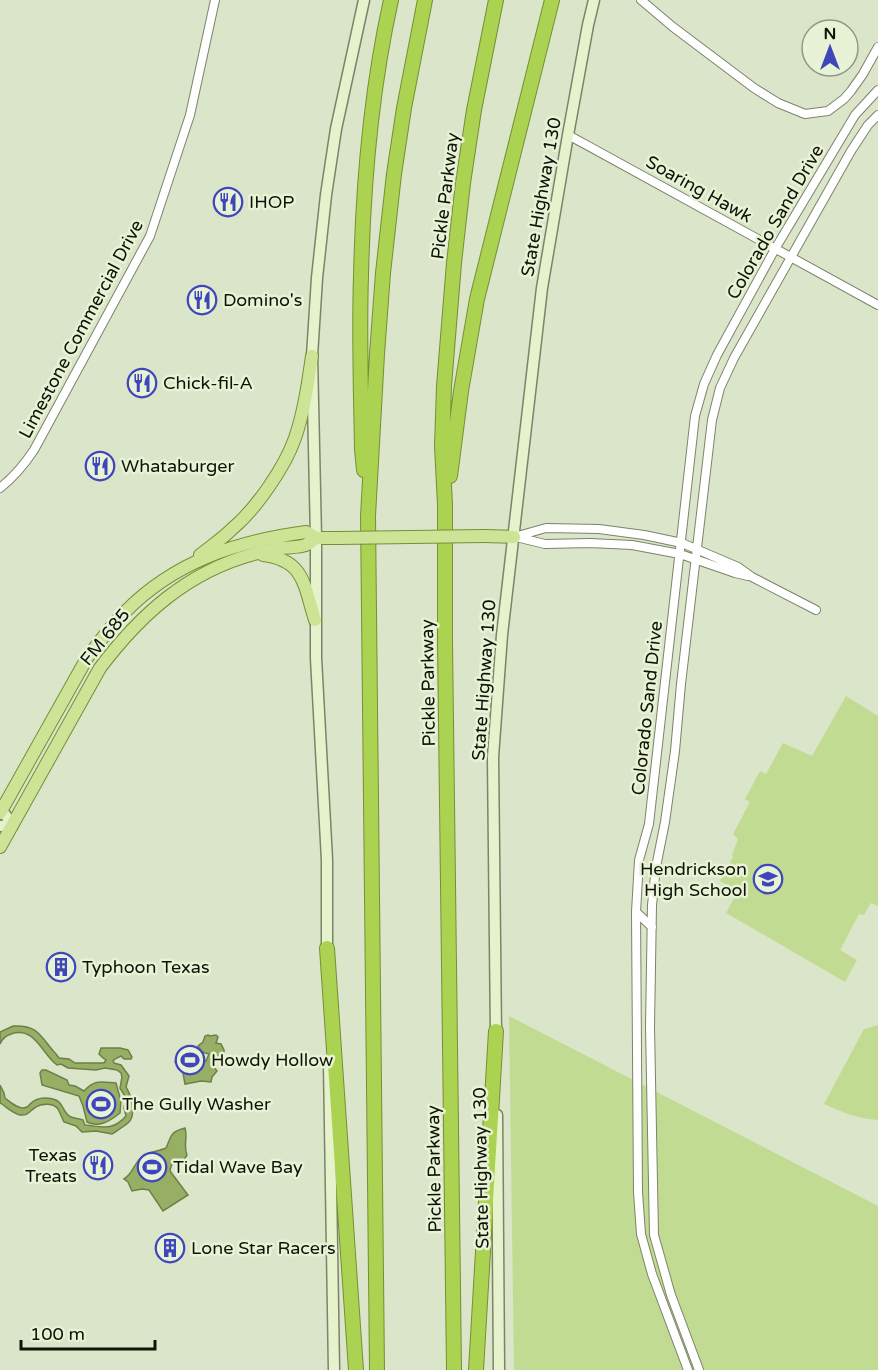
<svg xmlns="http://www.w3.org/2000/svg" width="878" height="1370" font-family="'Varela Round',sans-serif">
<rect width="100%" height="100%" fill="#dbe5c9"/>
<path fill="#c2db93" d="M846,696L878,716V906L871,903L864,915L859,914L840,950L857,960L845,982L726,913L738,891L720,881L733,857L732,855L738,839L733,834L750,802L745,799L760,771L766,774L783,743L812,756Z
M509,1016L878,1206V1370H514Z
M878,1025V1120C858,1119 842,1112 824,1104L864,1029Z"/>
<path fill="#96af64" stroke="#6d8048" stroke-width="1.5" d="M13,1026C33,1025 38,1031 50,1047C53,1051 56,1053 59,1058L69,1059L75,1063H104L106,1060L103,1058L99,1054L101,1048H120L128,1050L132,1057L131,1059H124L121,1056L115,1059L113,1061L114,1063L121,1065L129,1076L126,1087C131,1095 137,1115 128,1123C123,1127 118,1130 112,1134L96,1131L82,1132L76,1126L64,1122C62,1118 60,1113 58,1109C54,1103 42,1103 36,1107C30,1110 29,1116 20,1115C12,1113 7,1107 0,1103V1085L4,1093L5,1098C10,1102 20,1111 27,1107C28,1107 29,1105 30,1104C36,1098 45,1097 53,1099C63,1101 62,1111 69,1116C74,1119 78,1118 83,1120L85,1125C103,1127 113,1131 126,1116L124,1108L126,1098L120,1088L122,1077L121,1073L117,1070L105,1068L96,1070L68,1068L61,1064L57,1065C42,1054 35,1026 11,1034C5,1036 2,1039 0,1044V1032Z
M208,1035L210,1036L216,1035L218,1037L216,1043L221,1044L224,1050V1056L215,1059L213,1066L217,1071L212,1077L211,1082L201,1081L185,1084L183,1073L175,1062L187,1054L206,1061L209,1054L202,1052L198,1046L203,1042L205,1036Z
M42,1070H46L67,1080L69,1085L75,1086L84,1091C95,1079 101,1082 116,1083L121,1101L120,1113C110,1121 99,1128 87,1122L83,1106L79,1096L42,1085L40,1073Z
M185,1128C188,1138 183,1146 187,1155L184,1160C175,1160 171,1162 170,1171L188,1195L163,1211L149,1190L142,1189L132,1191L128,1182L124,1179C134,1173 134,1162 143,1156C149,1152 159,1151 166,1148C172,1135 170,1132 185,1128Z"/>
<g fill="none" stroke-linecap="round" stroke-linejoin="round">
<g stroke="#7b846b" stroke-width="10">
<path id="street" d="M641,0L673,27L754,88L778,103L805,114L828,111L844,99L851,91L863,74L878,47
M568,135C672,191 775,249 878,305
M0,488C14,477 24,465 34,450L150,236L190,115L215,0
M514,537L546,528L599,529L644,535L682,543L738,567L752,577L816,610
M516,537L545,544L590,543L632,545L680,554L735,573L748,576
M636,912L652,927
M688,1370L652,1274L641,1234L638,1192L636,912L639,860L649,824L695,416L704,384L717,355L775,249L855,115L878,90
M699,1370L671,1295L654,1235L650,1027L652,905L656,867L665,822L675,751L681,684L712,420L720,388L734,358L851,151L868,125L878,115"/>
</g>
<g stroke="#7b846b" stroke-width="13">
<path id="secondary" d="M0,808L13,825L0,826
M327,955V860L316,658V538L312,356L317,278L326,195L336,129L364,0
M496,1036L493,757L502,635L542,288L568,135L588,25L594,0
M329,1064L334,1370
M497,1115L499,1370"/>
</g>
<g stroke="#758f37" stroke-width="14">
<path id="primary" d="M484,536L514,537
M200,555C210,547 222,539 232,529C256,509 285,467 295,438C304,412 308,384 312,356
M263,555C305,560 304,586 315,620
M0,813L87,658C99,642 111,626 125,612C175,561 238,541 306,532L316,538H338
M0,847L100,668C140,615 187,572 254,554C263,552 272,550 281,548C289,547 301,548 308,544C311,542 313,540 316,538"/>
</g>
<g stroke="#758f37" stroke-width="16">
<path id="highway" d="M364,470L362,449C361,391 359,333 361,276C363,184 371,90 391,0
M450,476L461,391L477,299L552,0
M327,948L356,1370
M377,1370L368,516L377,354L383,273L394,174L404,108L425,0
M454,1370L445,641V505L442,446L444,386L454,263L463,183L474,110L496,0
M476,1370L496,1031"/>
</g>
<use href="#street" stroke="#fff" stroke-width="8"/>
<use href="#secondary" stroke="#e6f2cb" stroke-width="10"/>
<use href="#primary" stroke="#cde497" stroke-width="12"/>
<use href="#highway" stroke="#acd251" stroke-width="14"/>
<g stroke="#758f37" stroke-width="14" stroke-linecap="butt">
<path id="primary-bridge" d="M338,538L484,536"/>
</g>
<use href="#primary-bridge" stroke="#cde497" stroke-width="12"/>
</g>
<defs>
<g id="restaurant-ring" transform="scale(1.5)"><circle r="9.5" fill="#e8f3d6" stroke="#3f46bb" stroke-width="1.5"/><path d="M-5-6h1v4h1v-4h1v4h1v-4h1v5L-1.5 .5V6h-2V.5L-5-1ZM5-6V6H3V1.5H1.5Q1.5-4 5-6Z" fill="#3f46bb"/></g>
<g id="school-ring" transform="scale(1.5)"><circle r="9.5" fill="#e8f3d6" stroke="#3f46bb" stroke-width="1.5"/><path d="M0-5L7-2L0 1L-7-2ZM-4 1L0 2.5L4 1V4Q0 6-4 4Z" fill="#3f46bb"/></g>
<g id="building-ring" transform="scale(1.5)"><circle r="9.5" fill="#e8f3d6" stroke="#3f46bb" stroke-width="1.5"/><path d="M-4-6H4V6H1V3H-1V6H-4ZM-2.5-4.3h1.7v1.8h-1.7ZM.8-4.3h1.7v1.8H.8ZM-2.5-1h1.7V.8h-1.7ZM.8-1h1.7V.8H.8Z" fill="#3f46bb"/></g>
<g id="stadium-ring" transform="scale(1.5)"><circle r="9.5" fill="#e8f3d6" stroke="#3f46bb" stroke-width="1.5"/><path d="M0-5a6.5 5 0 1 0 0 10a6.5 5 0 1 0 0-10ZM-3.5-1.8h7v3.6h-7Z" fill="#3f46bb"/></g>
</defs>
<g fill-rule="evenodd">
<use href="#restaurant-ring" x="228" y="202"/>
<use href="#restaurant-ring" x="202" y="300"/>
<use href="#restaurant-ring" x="142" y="383"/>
<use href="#restaurant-ring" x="100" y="466"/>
<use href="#school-ring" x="768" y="879"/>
<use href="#building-ring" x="61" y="967"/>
<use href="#stadium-ring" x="190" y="1060"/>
<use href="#stadium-ring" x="101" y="1104"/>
<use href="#restaurant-ring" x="98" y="1165"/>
<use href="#stadium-ring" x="152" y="1167"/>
<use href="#building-ring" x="170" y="1248"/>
</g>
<g text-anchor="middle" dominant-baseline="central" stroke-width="5" stroke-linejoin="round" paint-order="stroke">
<g font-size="18" fill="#0e1208" stroke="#e8f3d6">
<text transform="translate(699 189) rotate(29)">Soaring Hawk</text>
<text transform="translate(445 196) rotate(-83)">Pickle Parkway</text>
<text transform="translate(541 197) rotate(-80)">State Highway 130</text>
<text transform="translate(775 222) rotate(-60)">Colorado Sand Drive</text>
<text transform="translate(81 329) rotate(-62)">Limestone Commercial Drive</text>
<text transform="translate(105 637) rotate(-51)">FM 685</text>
<text transform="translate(484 680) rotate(-86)">State Highway 130</text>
<text transform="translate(428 683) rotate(-91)">Pickle Parkway</text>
<text transform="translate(647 708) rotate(-84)">Colorado Sand Drive</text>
<text transform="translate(481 1168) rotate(-91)">State Highway 130</text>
<text transform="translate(434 1169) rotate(-91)">Pickle Parkway</text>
</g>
<g font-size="18" fill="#0e1208" stroke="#e8f3d6" text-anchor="start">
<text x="249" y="202">IHOP</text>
<text x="223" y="300">Domino's</text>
<text x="163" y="383">Chick-fil-A</text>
<text x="121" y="466">Whataburger</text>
<text x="747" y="869" text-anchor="end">Hendrickson<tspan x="747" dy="21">High School</tspan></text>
<text x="82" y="967">Typhoon Texas</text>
<text x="211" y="1060">Howdy Hollow</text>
<text x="122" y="1104">The Gully Washer</text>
<text x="77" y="1155" text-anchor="end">Texas<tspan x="77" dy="21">Treats</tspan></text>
<text x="173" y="1167">Tidal Wave Bay</text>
<text x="191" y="1248">Lone Star Racers</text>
</g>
</g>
<g transform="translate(830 48)"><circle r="28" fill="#e8f3d6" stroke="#919984" stroke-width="1.5"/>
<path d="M0-4.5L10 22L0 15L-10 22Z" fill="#3f46bb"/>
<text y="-9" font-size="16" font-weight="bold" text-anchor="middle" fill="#0e1208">N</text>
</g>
<path d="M21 1340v9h134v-9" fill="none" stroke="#0e1208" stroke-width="3"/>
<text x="30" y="1340" font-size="18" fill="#0e1208" stroke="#e8f3d6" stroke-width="4.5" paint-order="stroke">100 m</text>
</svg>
